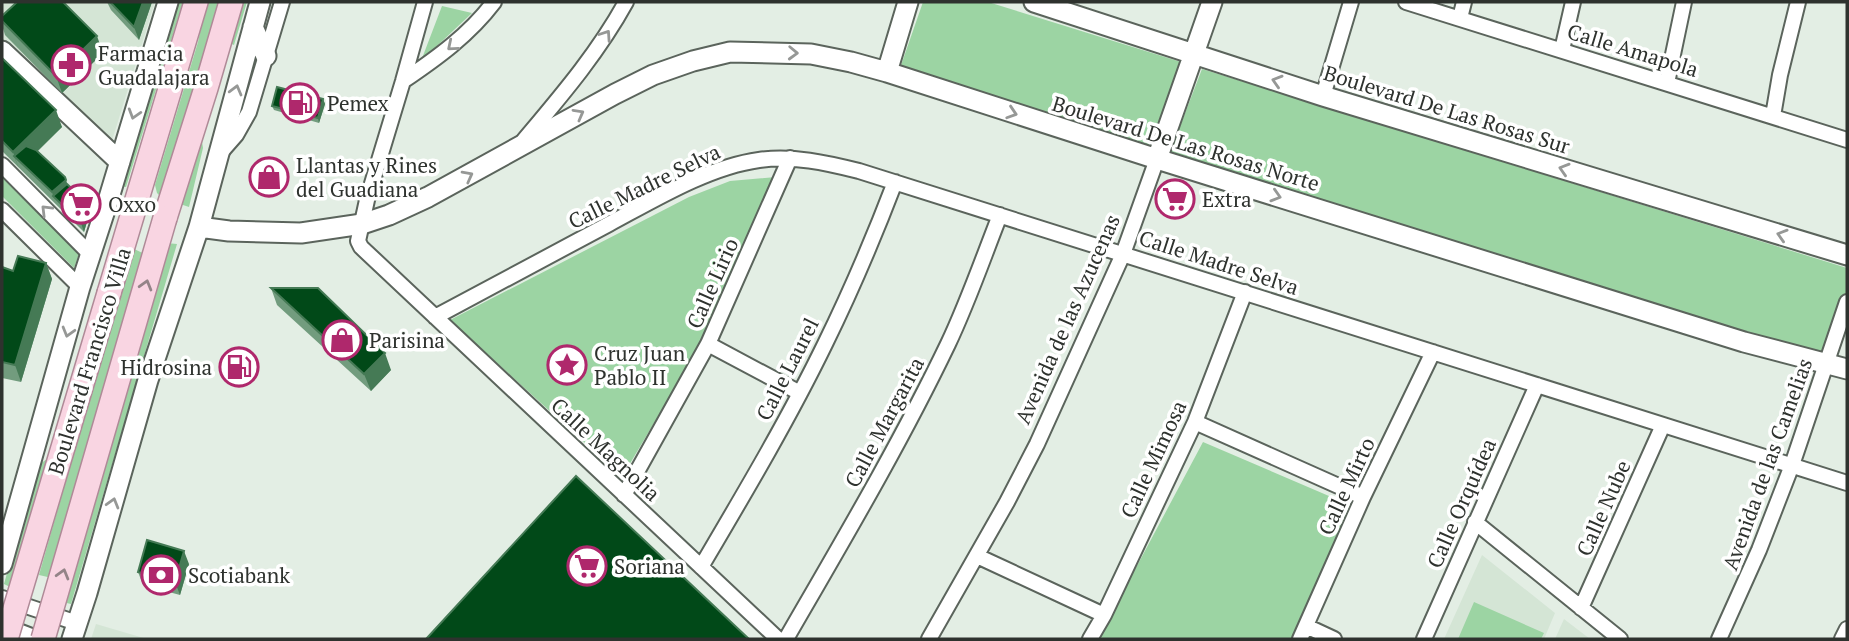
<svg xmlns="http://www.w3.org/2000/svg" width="1849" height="641" font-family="'PT Serif',serif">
<rect width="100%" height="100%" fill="#e3eee4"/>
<path fill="#d4e5d5" d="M2,2H155L110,147L2,40Z
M1482,555L1555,613L1544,639H1444Z
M1564,619L1590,639H1555Z
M96,624L147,639H91Z"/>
<path fill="#9cd4a3" d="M176,2H183L126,187L119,186Z
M206,2H223L161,197L157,193L155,185L198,42Z
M240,2H247L234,45L227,42Z
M923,2H988L1181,62L1149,147L899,71Z
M442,6L472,13L421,61Z
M1202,69L1847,268V293L1823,357L1169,155Z
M200,128L203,148L189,207L177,203Z
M2,173L80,251L74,268L2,196Z
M776,177L702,342L622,477L450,320L689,197L730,181Z
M166,243L177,244L71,604L62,602Z
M132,248L149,256L52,578L39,575Z
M1203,442L1357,508L1296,639H1098Z
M47,459L12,588L4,584L37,466Z
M1474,602L1544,633L1541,639H1458Z"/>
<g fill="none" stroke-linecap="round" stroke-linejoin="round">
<g stroke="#5b645c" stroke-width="18">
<path id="street" d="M425,2L403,81L367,200L358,241L361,247L778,639
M1406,2L1847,140
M1460,18L1464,2
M1562,50L1573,2
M403,81C437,58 469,35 494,2
M1667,83L1684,2
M1323,96L1351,2
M1773,116L1780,75L1798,2
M524,140C561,96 598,53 626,2
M222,151L236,135L249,112L282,2
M2,165L91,255
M2,210L80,287
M435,317C493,286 551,255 609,224C654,200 708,167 759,160C792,155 827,163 859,171L1847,483
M708,344L800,393
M1195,422L1363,497
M624,495L708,344L790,158
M1475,522L1620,639
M977,556L1104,615
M701,567C744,494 788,420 825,344C851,291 874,237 895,182
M2,598L77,623
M1581,608L1663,425
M3,625L39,639
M1306,626L1334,639
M786,639C842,542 899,446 948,344C968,302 983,258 1000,215
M929,639L1007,502L1037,444L1123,254L1157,159
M1090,639L1104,615L1195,422L1245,292
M1300,639L1363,497L1433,352
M1424,639L1537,385
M1719,639L1759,550L1792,465L1847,302
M1842,639L1847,629"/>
</g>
<g stroke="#5b645c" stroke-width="23">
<path id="secondary" d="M1034,2L1323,96L1847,255
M253,27L266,56
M2,51L120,162
M887,72L908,2
M1157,159L1212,2
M199,227L229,231L301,233L362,224L389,215L428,197L615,94L653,75L693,61L730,52L811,54L851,62L887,72L1157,159L1744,342L1847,369
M2,564L80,287L108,201L168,2
M72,639L87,593L148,380L199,227L260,2"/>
</g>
<g stroke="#af8a97" stroke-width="26">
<path id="primary" d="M165,218L206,88L231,2
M109,293L196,2"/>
</g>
<use href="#street" stroke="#fff" stroke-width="14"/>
<use href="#secondary" stroke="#fff" stroke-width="19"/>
<use href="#primary" stroke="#f9d5e2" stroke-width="23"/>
<g stroke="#af8a97" stroke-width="26" stroke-linecap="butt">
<path id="primary-bridge" d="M6,639L109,293
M43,639L165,218"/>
</g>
<use href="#primary-bridge" stroke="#f9d5e2" stroke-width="23"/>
</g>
<path fill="#729c7e" d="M107,2H152L139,40L111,10Z
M2,16L103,53L62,93L5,35L2,25Z
M2,58L62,127L38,151L65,177L67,184L89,215L84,232L2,151Z
M323,99L325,104L319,123L274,110L272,106Z
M46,263L52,279L21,382L2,378V267L13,271Z
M271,288L391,370L371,391L277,305Z
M189,564L180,595L143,585L138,572Z"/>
<path fill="#457a55" d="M143,2H152L139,40L134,27Z
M97,36L103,53L62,93L56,76Z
M323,99L325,104L319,123L318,118Z
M56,110L62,127L24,164L14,156L19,169L13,152Z
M66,180L70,193L53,196L52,192Z
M86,206L89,215L84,232L81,223Z
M46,263L52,279L21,382L15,365Z
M385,353L391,370L371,391L364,374Z
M184,551L189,564L180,595L175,582Z"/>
<path fill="#014918" stroke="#457a55" stroke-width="2" d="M17,2H63L97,36L56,76L2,21V16Z
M110,2H143L134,27Z
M2,58L56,110L13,152L2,141Z
M277,87L323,99L318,118L272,106Z
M26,146L36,150L65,177L66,180L52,192L14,156Z
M67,184L82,198L86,206L81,223L53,196Z
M18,256L46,263L15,365L2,362V267L13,271Z
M271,288H318L385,353L364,374Z
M576,476L749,639H426Z
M147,540L184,551L175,582L138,572Z"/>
<defs><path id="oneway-chevron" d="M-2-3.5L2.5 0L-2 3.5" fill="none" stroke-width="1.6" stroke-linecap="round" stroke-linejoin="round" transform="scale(1.75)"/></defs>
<g stroke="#969896">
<use href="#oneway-chevron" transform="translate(606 35) rotate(-56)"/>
<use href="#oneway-chevron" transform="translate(452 46) rotate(140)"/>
<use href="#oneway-chevron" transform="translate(793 53) rotate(2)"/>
<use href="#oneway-chevron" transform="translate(1277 81) rotate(-163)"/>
<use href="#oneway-chevron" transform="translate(236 90) rotate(-75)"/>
<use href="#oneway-chevron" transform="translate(1012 113) rotate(18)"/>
<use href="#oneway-chevron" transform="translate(134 114) rotate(107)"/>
<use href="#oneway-chevron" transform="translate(579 114) rotate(-29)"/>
<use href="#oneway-chevron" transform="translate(1564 169) rotate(-163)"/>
<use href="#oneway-chevron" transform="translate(468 176) rotate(-28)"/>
<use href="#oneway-chevron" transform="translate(1276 196) rotate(17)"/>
<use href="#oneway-chevron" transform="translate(46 210) rotate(-135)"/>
<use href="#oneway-chevron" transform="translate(1782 235) rotate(-163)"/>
<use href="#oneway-chevron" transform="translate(68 332) rotate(106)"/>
<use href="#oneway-chevron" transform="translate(113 503) rotate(-74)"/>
</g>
<g stroke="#948488">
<use href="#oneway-chevron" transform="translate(146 285) rotate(-74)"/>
<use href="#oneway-chevron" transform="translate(63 574) rotate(-74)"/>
</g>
<defs>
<g id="pharmacy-ring" transform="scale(2.0125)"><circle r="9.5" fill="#fff" stroke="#af286c" stroke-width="1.5"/><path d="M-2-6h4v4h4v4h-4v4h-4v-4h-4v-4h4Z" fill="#af286c"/></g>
<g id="fuel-ring" transform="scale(2.0125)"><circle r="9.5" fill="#fff" stroke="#af286c" stroke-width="1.5"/><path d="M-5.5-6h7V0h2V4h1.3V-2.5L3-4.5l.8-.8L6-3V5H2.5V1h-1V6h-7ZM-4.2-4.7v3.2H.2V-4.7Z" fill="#af286c"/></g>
<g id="shop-ring" transform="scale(2.0125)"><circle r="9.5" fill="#fff" stroke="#af286c" stroke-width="1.5"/><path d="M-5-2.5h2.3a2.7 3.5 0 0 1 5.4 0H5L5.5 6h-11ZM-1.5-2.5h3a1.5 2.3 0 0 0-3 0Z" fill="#af286c"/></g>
<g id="supermarket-ring" transform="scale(2.0125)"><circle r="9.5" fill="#fff" stroke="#af286c" stroke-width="1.5"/><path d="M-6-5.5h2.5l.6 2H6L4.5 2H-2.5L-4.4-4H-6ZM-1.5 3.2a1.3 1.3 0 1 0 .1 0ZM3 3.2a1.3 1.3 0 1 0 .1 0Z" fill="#af286c"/></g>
<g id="sight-ring" transform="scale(2.0125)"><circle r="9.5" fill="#fff" stroke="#af286c" stroke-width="1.5"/><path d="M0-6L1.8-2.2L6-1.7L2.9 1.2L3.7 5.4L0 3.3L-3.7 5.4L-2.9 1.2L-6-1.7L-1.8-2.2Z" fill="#af286c"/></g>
<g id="bank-ring" transform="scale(2.0125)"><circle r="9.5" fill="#fff" stroke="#af286c" stroke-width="1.5"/><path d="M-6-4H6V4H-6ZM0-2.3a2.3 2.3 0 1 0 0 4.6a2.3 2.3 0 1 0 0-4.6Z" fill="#af286c"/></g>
</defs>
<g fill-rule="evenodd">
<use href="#pharmacy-ring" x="71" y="65"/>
<use href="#fuel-ring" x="300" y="103"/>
<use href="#shop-ring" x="269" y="177"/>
<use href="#supermarket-ring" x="1175" y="199"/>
<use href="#supermarket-ring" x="81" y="204"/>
<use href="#shop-ring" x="342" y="340"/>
<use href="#sight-ring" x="567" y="365"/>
<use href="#fuel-ring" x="239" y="367"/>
<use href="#supermarket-ring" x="587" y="566"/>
<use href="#bank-ring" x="161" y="575"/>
</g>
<g text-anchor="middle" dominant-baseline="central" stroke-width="7" stroke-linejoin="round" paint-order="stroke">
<g font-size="21" fill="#2e322e" stroke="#fff">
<text transform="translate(1633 50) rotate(17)">Calle Amapola</text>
<text transform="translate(1447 109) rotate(17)">Boulevard De Las Rosas Sur</text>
<text transform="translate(1186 143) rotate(17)">Boulevard De Las Rosas Norte</text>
<text transform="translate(644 186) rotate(-26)">Calle Madre Selva</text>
<text transform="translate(1219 262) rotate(18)">Calle Madre Selva</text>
<text transform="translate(712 283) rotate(-66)">Calle Lirio</text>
<text transform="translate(1067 319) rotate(-66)">Avenida de las Azucenas</text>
<text transform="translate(89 361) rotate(-73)">Boulevard Francisco Villa</text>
<text transform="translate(787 369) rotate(-63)">Calle Laurel</text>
<text transform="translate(884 422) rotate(-62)">Calle Margarita</text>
<text transform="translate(606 449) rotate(43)">Calle Magnolia</text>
<text transform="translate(1153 459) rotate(-65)">Calle Mimosa</text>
<text transform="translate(1767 464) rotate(-70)">Avenida de las Camelias</text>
<text transform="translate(1346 486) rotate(-65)">Calle Mirto</text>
<text transform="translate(1461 503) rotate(-66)">Calle Orquídea</text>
<text transform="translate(1603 508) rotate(-66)">Calle Nube</text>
</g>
<g font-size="21" fill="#2e322e" stroke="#fff" text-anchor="start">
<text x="98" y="53">Farmacia<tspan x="98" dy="24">Guadalajara</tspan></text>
<text x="327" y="103">Pemex</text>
<text x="296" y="165">Llantas y Rines<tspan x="296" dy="24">del Guadiana</tspan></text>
<text x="1202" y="199">Extra</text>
<text x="108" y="204">Oxxo</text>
<text x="369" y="340">Parisina</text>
<text x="594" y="353">Cruz Juan<tspan x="594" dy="24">Pablo II</tspan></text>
<text x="212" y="367" text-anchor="end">Hidrosina</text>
<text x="614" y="566">Soriana</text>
<text x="188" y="575">Scotiabank</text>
</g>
</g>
<rect width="1849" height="641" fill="none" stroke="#2e322e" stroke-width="7"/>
</svg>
